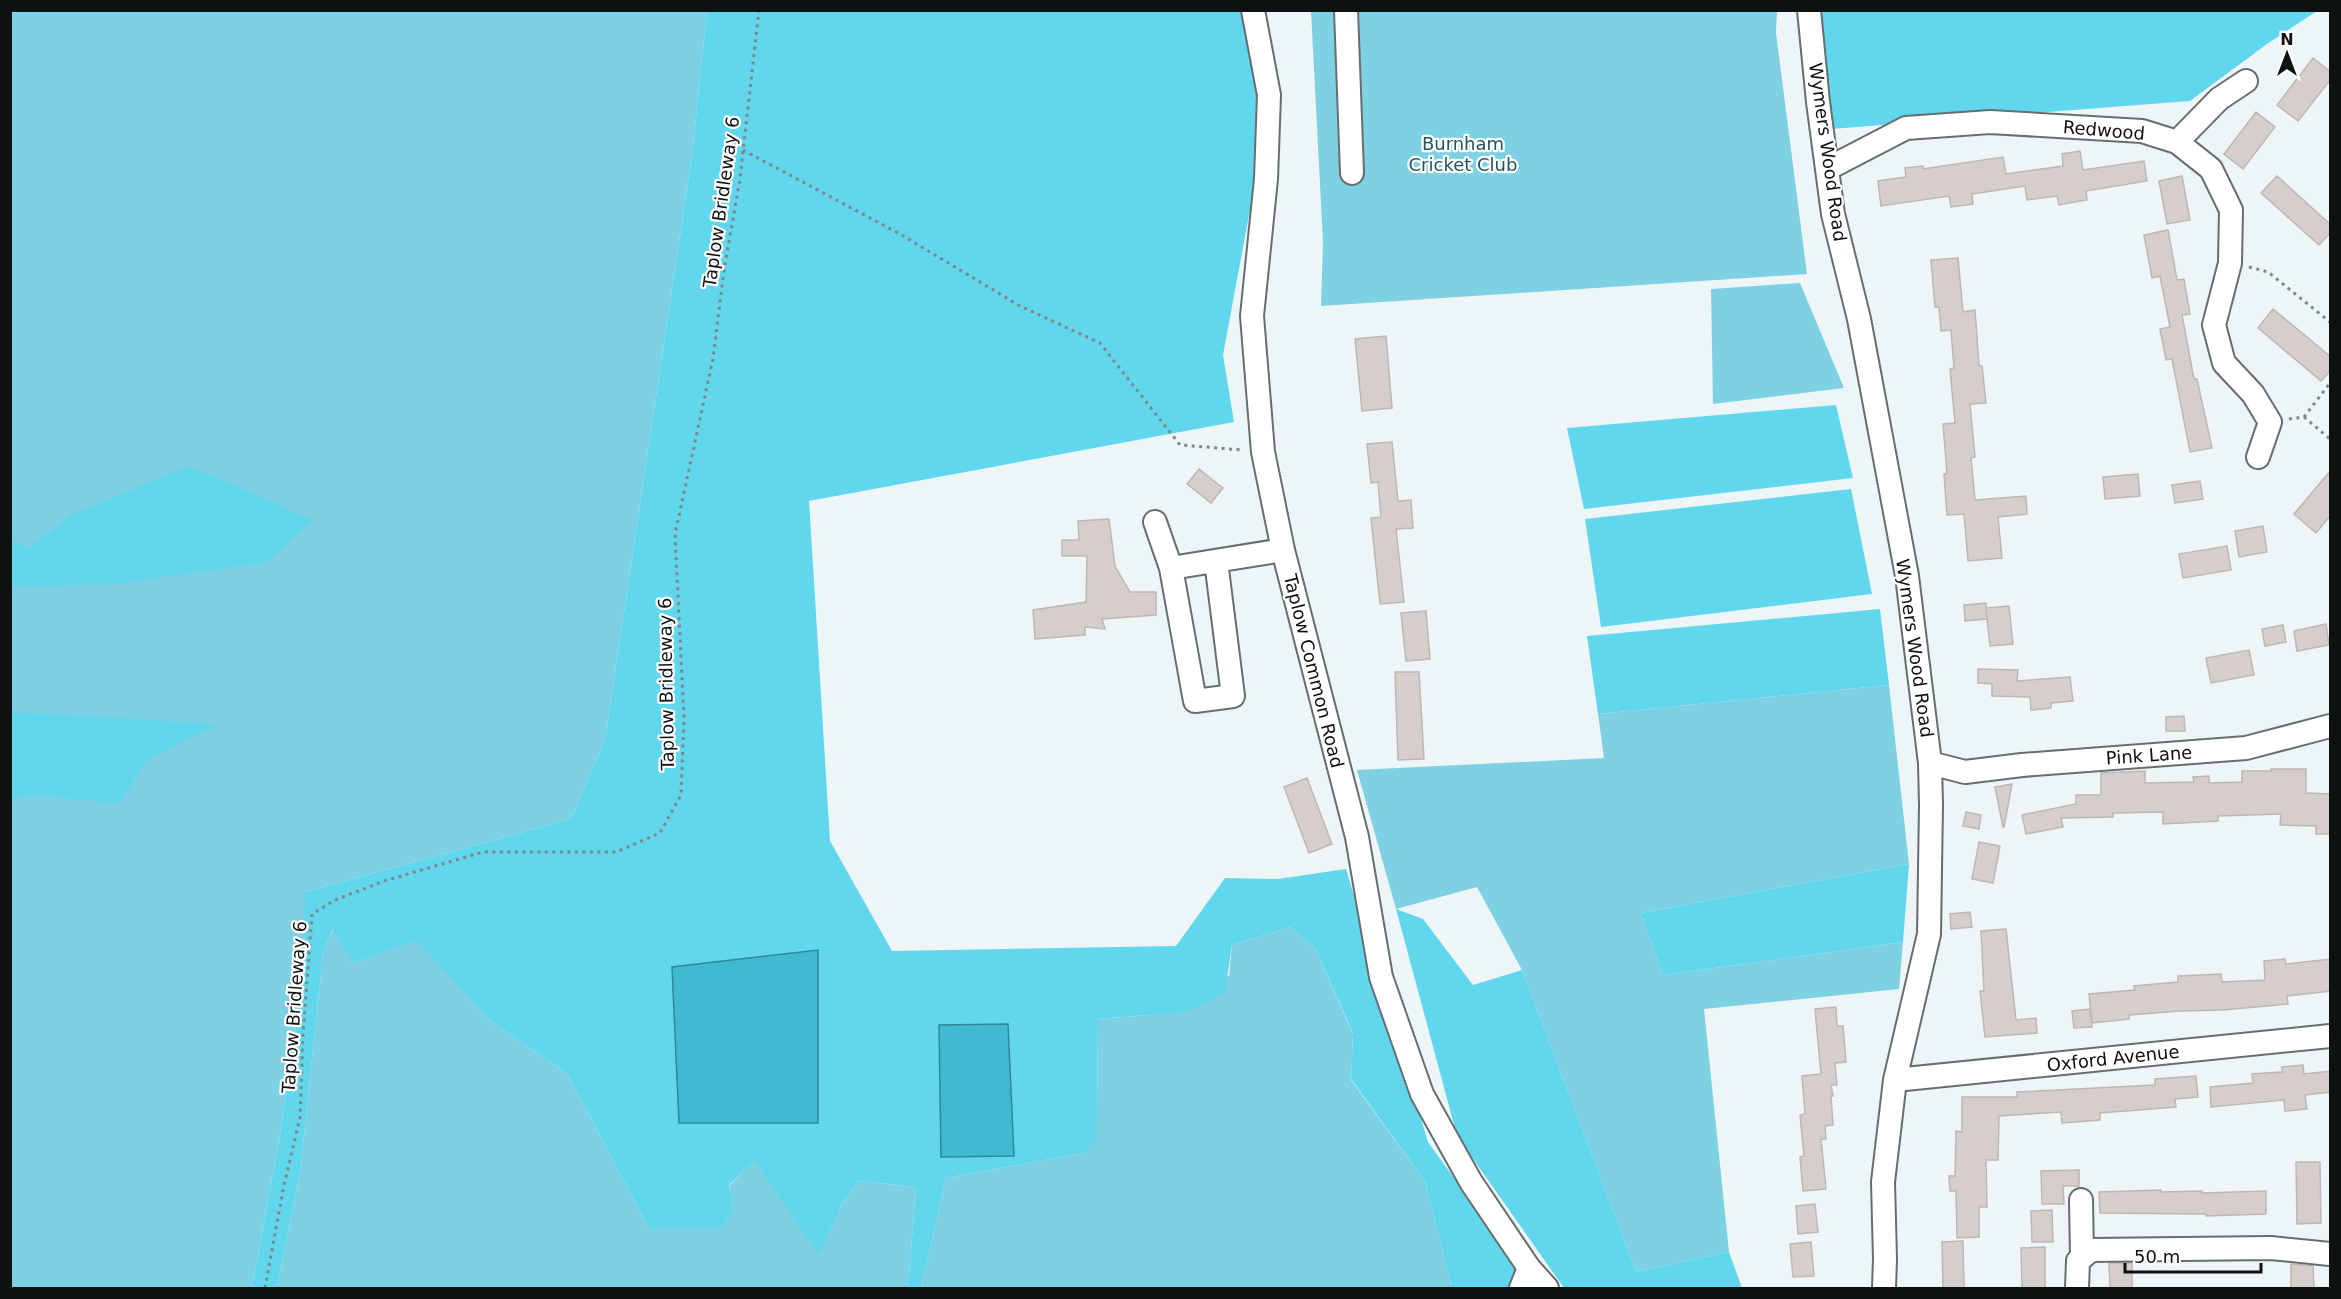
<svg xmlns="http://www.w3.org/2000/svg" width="2341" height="1299" font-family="'DejaVu Sans',sans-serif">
<rect width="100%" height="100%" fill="#edf5f7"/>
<path fill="#7dd1e2" d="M10,11H707L692,155L605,740L571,819L305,892V965L279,1141L252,1288H11Z
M1311,11H1777L1776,33L1807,274L1321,306L1323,242Z
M1800,283L1844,388L1713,404L1711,289Z
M1889,685L1909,864L1641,913L1663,975L1903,942L1899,989L1704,1009L1729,1252L1636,1272L1522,970L1477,887L1396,909L1357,770L1604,758L1598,714Z
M1290,927L1316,950L1353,1034L1351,1080L1425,1181L1452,1288H921L946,1178L1083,1153L1097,1115L1098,1019L1149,1015L1229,976L1232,945Z
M334,928L353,963L417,939L489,1020L567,1073L649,1228L681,1227L733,1209L729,1186L755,1159L819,1254L843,1202L859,1181L916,1187L908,1288H277L300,1173L323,954L328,939Z"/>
<path fill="#61d7ed" d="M707,11H1240L1268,113L1223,355L1234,422L809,501L830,841L892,951L1176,946L1225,878L1278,879L1346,869L1428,1142L1520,1269L1511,1288H1452L1425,1181L1351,1079L1353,1033L1316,950L1290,927L1232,945L1225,993L1185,1012L1098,1019L1097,1115L1095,1142L1083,1153L946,1178L921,1288H908L916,1187L859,1181L843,1202L819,1255L755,1160L729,1185L733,1209L721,1228H649L567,1073L489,1020L417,940L353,963L333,929L328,939L323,954L300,1173L277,1288H252L279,1141L305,965V892L571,819L605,740L692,155Z
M1818,11H2317L2267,44L2190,101L1831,129Z
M1836,405L1853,478L1584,509L1567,428Z
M189,466L313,520L267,562L124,583L11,587V538L28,549L71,515Z
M1851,489L1872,594L1601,627L1585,519Z
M1880,609L1889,685L1598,714L1587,636Z
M11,712L217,724L148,759L119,804L38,795L11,799Z
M1909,864L1903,942L1663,975L1641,913Z
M1396,909L1423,919L1473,985L1522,970L1636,1272L1729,1252L1742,1288H1564L1457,1136Z"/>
<path fill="#40bad0" stroke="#318797" stroke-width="1.5" d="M818,950V1123H679L672,967Z
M1008,1024L1014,1156L941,1157L939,1025Z"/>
<path fill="#d5cecb" stroke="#beb7b4" stroke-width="1.5" d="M2313,58L2331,72V79L2298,121L2277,105Z
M2256,112L2275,127L2243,169L2224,154Z
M2080,151L2083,170L2144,161L2147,181L2086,191L2087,200L2059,205L2057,196L2027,200L2025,186L1972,194L1973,204L1951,207L1949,196L1881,206L1878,181L1906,177L1905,168L1923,166V169L2003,157L2006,174L2063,166L2062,154Z
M2182,176L2190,220L2167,224L2159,181Z
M2277,176L2331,225V232L2319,245L2261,193Z
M2168,230L2177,280L2184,279L2190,314L2182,315L2194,379H2197L2212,448L2190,452L2172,359L2166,360L2160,329L2170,327L2160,276L2152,278L2144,235Z
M1958,258L1963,312L1975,310L1979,366H1982L1986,403L1970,404L1975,457L1971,458L1975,500L2026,496L2027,514L1998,517L2002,558L1968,561L1964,514L1947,515L1944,474L1947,473L1943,424L1955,423L1950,369L1954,368L1951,330L1941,331L1939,307H1935L1931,260Z
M2273,309L2331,357V370L2321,381L2258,328Z
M1386,336L1392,408L1362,411L1355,339Z
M1392,442L1398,501L1411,500L1413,528L1396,529L1404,602L1380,604L1371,518L1381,517L1378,482L1371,483L1367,444Z
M1199,469L1223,488L1211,503L1187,484Z
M2331,470V515L2316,533L2294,514Z
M2138,474L2140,496L2105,499L2103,477Z
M2200,481L2203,499L2175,503L2172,485Z
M1109,519L1115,566L1130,592H1156V615L1102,619L1105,629L1085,627V635L1035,639L1033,610L1086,602L1087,556H1062V540H1079L1078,521Z
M2263,526L2267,552L2239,557L2235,531Z
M2227,546L2231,570L2183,578L2179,554Z
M1986,603V608L2009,606L2013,644L1990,646L1986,609L1987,619L1965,621L1964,605Z
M1426,611L1430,659L1406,661L1401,613Z
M2326,624L2329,645L2297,651L2294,631Z
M2283,625L2286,642L2265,646L2262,629Z
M2249,650L2254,675L2211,683L2206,658Z
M1978,669L2018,670L2017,681L2070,677L2073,701L2051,703V708L2031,710L2030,697L1992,696V684L1978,683Z
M1395,672H1419L1424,759L1398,760Z
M2184,716L2185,731H2166V717Z
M2271,769H2306V793L2331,794V834H2316V826L2280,825L2281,814L2218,816V821L2163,824V812L2113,813V817L2061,818L2063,827L2026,834L2022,815L2076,804V795H2101V773L2145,771V783L2194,782L2193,777L2209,776V783L2242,782V771H2271Z
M1307,778L1332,844L1309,853L1284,787Z
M2012,784L2004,827H2003L1995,787Z
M1966,812L1981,815L1979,829L1963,826Z
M1979,842L2000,846L1993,883L1972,879Z
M1970,912L1972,927L1951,929L1950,914Z
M2006,929L2016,1020L2036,1018L2037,1033L1985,1037L1980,991H1984L1981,931Z
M2285,959L2286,964L2331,959V991L2287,996L2288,1004L2223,1010L2180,1011L2129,1015V1019L2092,1023L2089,994L2135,990L2134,986L2178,982V976L2221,974L2222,982L2265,980L2264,961Z
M1836,1007L1837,1026H1843L1846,1062L1835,1063L1837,1085H1831L1833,1096H1831L1833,1125L1825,1126L1826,1139H1821L1826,1189L1803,1191L1800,1157L1804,1156L1800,1115L1805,1114L1802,1076L1821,1074L1815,1009Z
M2090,1009L2092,1027L2074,1028L2072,1011Z
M2303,1065L2304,1074L2331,1071V1092L2305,1095L2307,1109L2285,1111L2284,1100L2211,1107L2210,1087L2253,1083L2252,1074L2282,1072V1067Z
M2196,1076L2198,1097L2175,1099L2176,1107L2100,1113V1120L2062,1123L2061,1112L1999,1116L1998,1160H1986L1987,1207H1979V1237L1957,1238L1956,1191H1950L1949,1176H1955L1956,1131L1962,1132V1097H2017V1092L2155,1085V1079Z
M2296,1162H2320L2321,1223L2297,1224Z
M2079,1170V1186H2063L2064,1204H2042L2041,1171Z
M2161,1190V1192L2202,1191V1193L2266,1191V1214L2206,1216V1214L2100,1213L2099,1192Z
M1815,1204L1818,1232L1798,1234L1796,1206Z
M2052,1210L2053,1242H2032L2031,1211Z
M1963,1241L1964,1288H1943L1942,1242Z
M1811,1242L1814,1276L1793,1277L1790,1244Z
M2045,1247V1288H2022L2021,1248Z
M2109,1263H2132V1288H2110Z
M2291,1264L2313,1266L2314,1288H2291Z"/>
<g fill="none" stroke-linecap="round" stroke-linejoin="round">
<g stroke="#676e70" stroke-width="26">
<path id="minor" d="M1253,10L1269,95L1266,179L1252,316L1263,452L1283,550L1357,837L1381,977L1422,1094L1471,1182L1529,1268L1547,1288
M1346,10L1352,173
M1809,10L1818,102L1833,214L1859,319L1907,576L1930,763L1931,805L1929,934L1895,1080L1883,1182L1885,1259L1884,1288
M2177,142L2219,99L2246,81
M1827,169L1906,128L1990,122L2142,131L2177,142L2211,169L2231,210L2230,263L2214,325L2224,363L2253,394L2270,422L2258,457
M1155,522L1171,568L1195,701L1233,696L1216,561
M1171,568L1283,550
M1930,763L1965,772L2022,765L2246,748L2330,726
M1895,1080L2330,1036
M2081,1200L2082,1257
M1521,1288L1529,1268
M2077,1288L2078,1261L2091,1250L2271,1248L2330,1254"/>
</g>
<path stroke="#818687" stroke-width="3" stroke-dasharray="3 4.5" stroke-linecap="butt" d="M743,150L900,234L1020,306L1100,343L1180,445L1243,450
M2249,267L2268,272L2330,322
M2304,417L2330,439
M2289,419L2304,417L2330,383
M265,1288L284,1185L300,1118L303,1035L312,914L335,900L384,881L483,852H616L660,833L681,795L684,719L675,534L713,359L724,270L740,179L759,10"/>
<use href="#minor" stroke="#fff" stroke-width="22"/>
</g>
<g text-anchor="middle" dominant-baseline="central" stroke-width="4.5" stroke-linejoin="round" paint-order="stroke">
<g font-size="18" fill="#0e1111" stroke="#fff">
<text transform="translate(2104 130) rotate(5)">Redwood</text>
<text transform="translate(1828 152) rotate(82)">Wymers Wood Road</text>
<text transform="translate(721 202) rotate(-82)">Taplow Bridleway 6</text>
<text transform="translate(1915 648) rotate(82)">Wymers Wood Road</text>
<text transform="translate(1314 671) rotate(76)">Taplow Common Road</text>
<text transform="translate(666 684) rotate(-91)">Taplow Bridleway 6</text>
<text transform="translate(2149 755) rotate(-4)">Pink Lane</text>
<text transform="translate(294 1007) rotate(-86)">Taplow Bridleway 6</text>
<text transform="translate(2113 1058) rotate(-6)">Oxford Avenue</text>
</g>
<g font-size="18" fill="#22555f" stroke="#fff">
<text x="1463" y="143">Burnham<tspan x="1463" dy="21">Cricket Club</tspan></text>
</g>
</g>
<rect width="2341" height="1299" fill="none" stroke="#0e1111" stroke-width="24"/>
<g transform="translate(2287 54)" stroke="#ffffff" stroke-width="4.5" paint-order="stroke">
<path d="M0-4.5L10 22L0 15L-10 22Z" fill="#0e1111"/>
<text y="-9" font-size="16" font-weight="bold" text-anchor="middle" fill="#0e1111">N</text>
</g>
<path d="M2125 1263v9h136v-9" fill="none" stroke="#0e1111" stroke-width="3"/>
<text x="2134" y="1263" font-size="18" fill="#0e1111" stroke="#ffffff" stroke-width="4.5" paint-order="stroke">50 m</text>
</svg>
